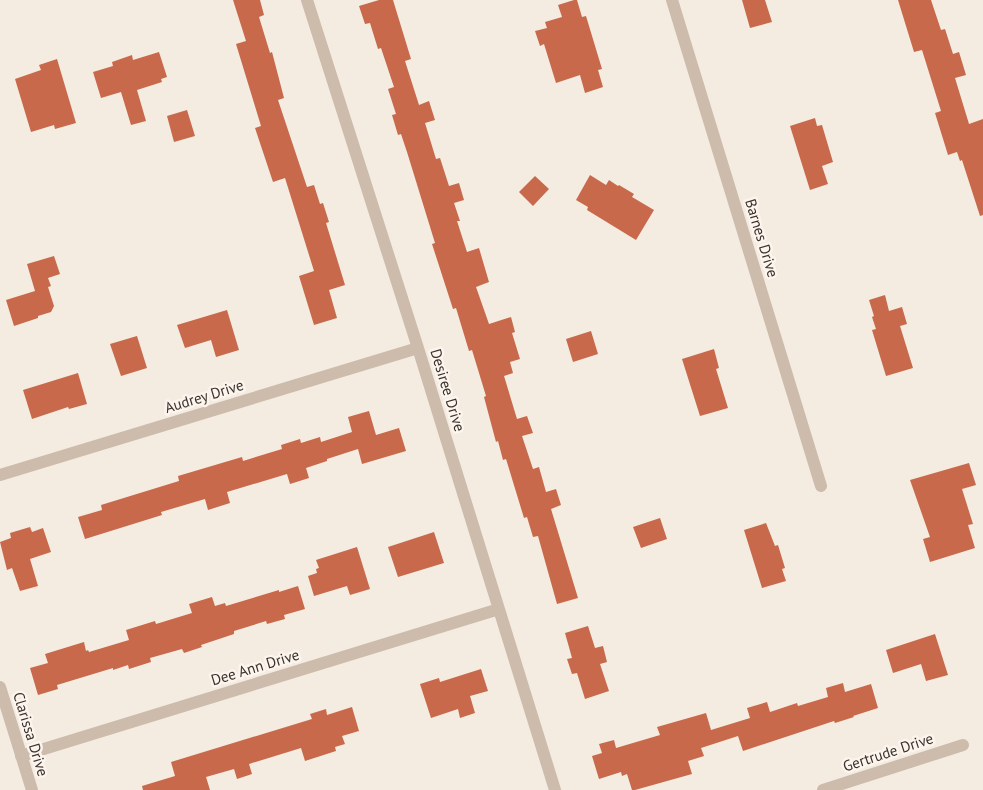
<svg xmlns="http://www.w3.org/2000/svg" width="983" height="790" font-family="'PT Sans',sans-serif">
<rect width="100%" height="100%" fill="#f4ebe1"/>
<path fill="#c8694b" d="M233,0H260L264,15L259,17L270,53L272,52L284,98L278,100L307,187L314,185L320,204L323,203L329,222L326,223L345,285L329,290L337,318L314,325L299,276L314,271L285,178L273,182L255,128L261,126L236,44L246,41Z
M379,0H393L411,59L405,61L419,105L429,101L435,120L425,123L436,159L440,158L449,186L459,183L464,200L454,203L460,221H457L467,252L479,248L489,282L476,287L489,324L511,317L515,332L512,333L520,359L510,362L513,373L504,376L517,419L527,416L533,433L522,436L533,469L539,467L546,492L556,489L561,505L551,509L578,598L557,604L538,536L533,537L527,517L524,518L506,459L503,460L498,441L496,442L484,397L486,396L472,350L469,351L456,308L453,309L432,244L435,243L407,152L401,134L398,135L392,115L396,114L388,89L394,87L381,48L378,49L370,23L365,24L359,6Z
M574,0H577L582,17L586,16L602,69L598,70L603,87L585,93L580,75L556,83L544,44L540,46L535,31L547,28L545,22L562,17L558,5Z
M742,0H765L772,22L750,28Z
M898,0H931L941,30L945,29L953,54L959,52L966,75L955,78L969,124L983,119V215L980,216L962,160L960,161L957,152L948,155L935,113L941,111L922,50L914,52Z
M159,52L167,77L161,79L162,82L137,90L146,121L131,125L121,92L101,98L93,72L113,66L112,62L132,55L133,60Z
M57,59L76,123L55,129L54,125L31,132L15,79L41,70L39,65Z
M187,110L195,136L174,142L167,116Z
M815,118L817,126L822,125L833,162L822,166L828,184L810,190L790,126Z
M590,175L606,185L609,180L618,186L619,185L634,194L632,197L654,210L636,240L587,210L588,207L576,200Z
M535,176L549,189L533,206L519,192Z
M54,256L60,274L48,278L51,286L48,287L54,306L51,312L38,316V318L14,326L6,300L35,291L27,264Z
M885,295L889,311L902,307L907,324L900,326L913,368L886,376L872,330L876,329L872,317L874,316L869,300Z
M227,310L239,350L216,357L211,340L185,348L177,325Z
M591,331L598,354L573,362L566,339Z
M137,336L147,368L121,376L110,344Z
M714,349L719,368L716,369L728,408L700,416L682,359Z
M78,373L87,404L69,409L68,407L32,419L23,390Z
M369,411L376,435L399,428L406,451L362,464L358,449L327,459V461L306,468L309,478L290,484L287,474L227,492L230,503L208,510L205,499L161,512L162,515L85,539L78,517L102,510L101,505L179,481L178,476L242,457L243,461L282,449L281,445L300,439L301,443L320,437L321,442L352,432L348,417Z
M969,463L976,485L962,489L973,524L968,525L975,548L930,562L923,539L930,537L910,480Z
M660,518L667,539L641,548L633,527Z
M766,523L775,546L778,545L785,568L782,569L786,581L762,588L744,530Z
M30,527L32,532L43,528L51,552L30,559L38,586L20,591L12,568L7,570L0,542L11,538L10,533Z
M434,532L444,563L398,577L388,547Z
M357,547L370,589L350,595L347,586L314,596L308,576L317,573L316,569L319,568L316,560Z
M298,586L305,609L284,615L285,619L267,624L266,621L234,631V634L201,645L202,647L184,653L182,649L150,658L151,662L129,669L128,665L113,670V668L57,685L58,689L38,695L30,668L48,663L45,654L84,642L86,651L88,650L89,652L129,640L126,630L155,621L156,624L192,613L189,604L212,597L215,606L225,603L226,606L279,590V592Z
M588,626L595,648L603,646L607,662L600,664L609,691L585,699L577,673L572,674L567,659L572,658L565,633Z
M935,634L948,675L926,681L921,664L893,673L886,650Z
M481,669L488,691L470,696L475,713L460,718L458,709L431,718L420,684L439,678L440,682Z
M843,683L845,692L871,684L878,708L853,716L854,717L835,723L834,721L743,751L738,736L701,748L704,756L688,761L692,774L635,790H632L627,774L622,776L621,772L599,779L592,756L602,753L599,744L614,740L616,748L660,735L657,727L706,713L711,730L750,718L747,708L767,702L770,712L797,703L798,706L828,697L826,688Z
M352,707L359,731L342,736L345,744L335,747L336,751L305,761L301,748L249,764L252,774L237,779L234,769L206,777L210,790H143L142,786L175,776L171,762L312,719L310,714L326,709L327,715Z"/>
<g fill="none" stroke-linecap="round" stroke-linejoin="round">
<path stroke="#cdbbac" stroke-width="12" d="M307,0L418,348L555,790
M672,0L821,486
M0,475L418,348
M0,687L32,790
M21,756L499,609
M823,790L963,745"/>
</g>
<g text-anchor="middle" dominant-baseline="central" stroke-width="5" stroke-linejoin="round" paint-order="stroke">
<g font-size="15" fill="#3b302b" stroke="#fbf5ee">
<text transform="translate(762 238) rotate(73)">Barnes Drive</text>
<text transform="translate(448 390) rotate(73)">Desiree Drive</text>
<text transform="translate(204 396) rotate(-17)">Audrey Drive</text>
<text transform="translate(255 667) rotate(-17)">Dee Ann Drive</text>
<text transform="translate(31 734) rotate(73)">Clarissa Drive</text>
<text transform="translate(888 752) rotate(-18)">Gertrude Drive</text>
</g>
</g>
</svg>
